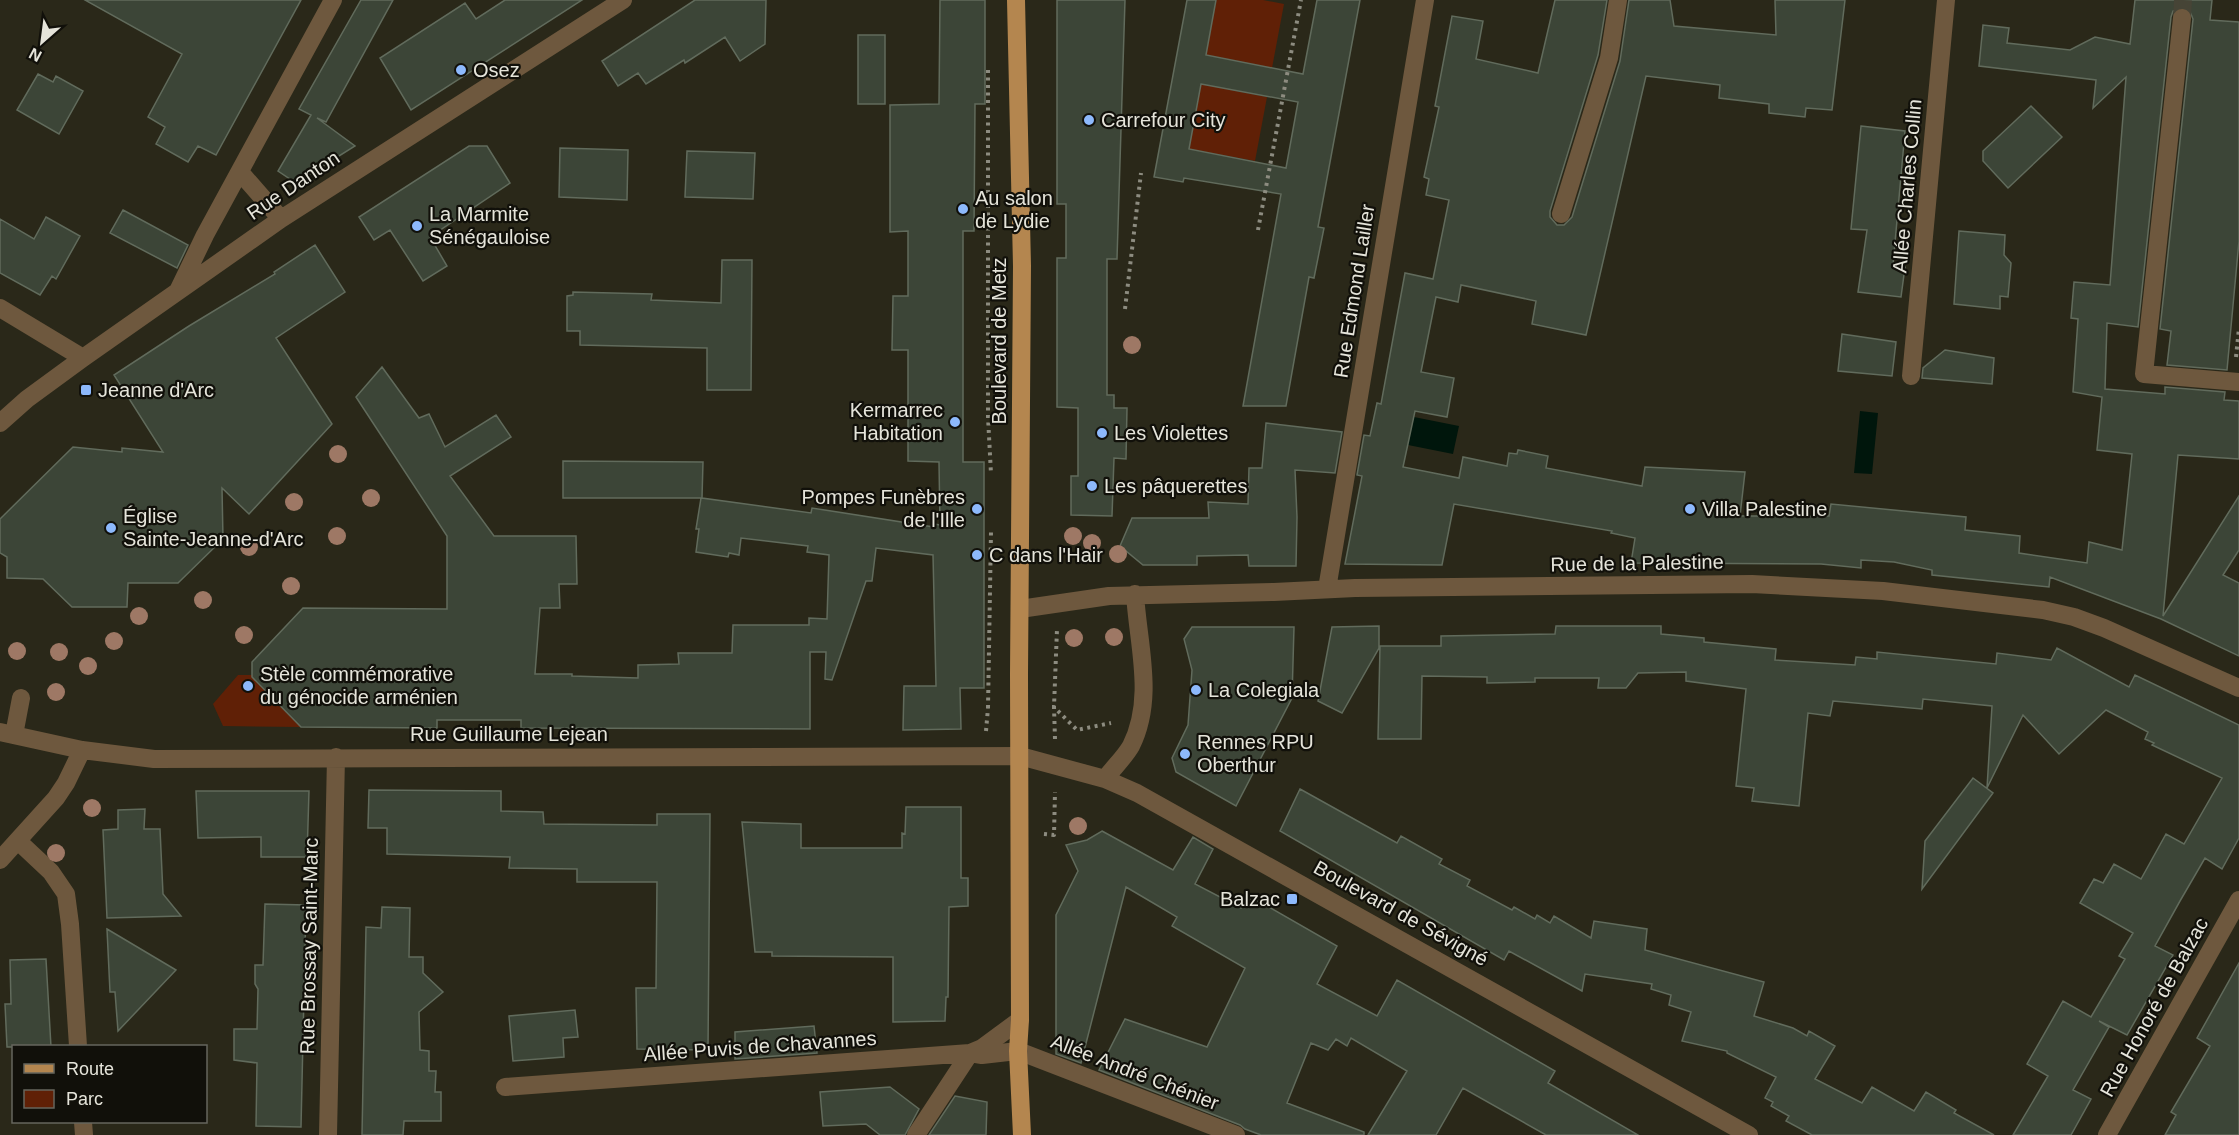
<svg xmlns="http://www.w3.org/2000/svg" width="2239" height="1135" font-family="Arial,sans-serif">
<rect width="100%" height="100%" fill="#2a2819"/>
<path fill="#602006" d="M1216,0H1263L1284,4L1272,68L1206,55Z
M1201,84L1267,97L1255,161L1189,149Z
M238,675H260V684L301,727L223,726L213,704Z"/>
<path fill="#00160c" d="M1860,411L1878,413L1872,474L1854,473Z
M1414,417L1459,426L1453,454L1408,445Z"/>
<path fill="#3c4537" stroke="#616b5c" stroke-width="1.5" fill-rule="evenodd" d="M85,0H301L216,155L198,146L188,162L156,144L165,127L148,117L182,54Z
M361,0H393L326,122L317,118L355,146L296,183L278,171L311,115L299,109Z
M505,0H582L411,110L380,58L465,3L476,19Z
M695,0H766L765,44L740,61L725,37L685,63L684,60L646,84L638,73L618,86L602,61Z
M940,0H985V104H975L974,231H963V462H984V688H960L961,729L903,730L904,686H936L933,555L876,548L872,581H866L832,680L825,679L826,652H810V729L521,728V720H437V728L301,727L252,677V662L303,608L447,609V536L356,397L382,367L419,418L429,414L445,447L496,415L511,437L450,476L494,536H576L577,584H559L560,608H540L535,674H572V676L638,678V665L679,664L678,653H732L733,625H809V618L827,619L829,555L807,552L808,546L741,538L739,555L729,553L728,557L696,552L699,529H696L701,498H563V461L703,462L702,498L811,513L812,508L934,527V524L940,525L939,462L908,461V350H892L893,296H908V231L890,232V105L939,104Z
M1057,0H1125L1117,259H1107V395H1114V408H1127L1126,459L1114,458L1112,516L1071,515V476H1078V408L1057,407V258H1066V204H1057Z
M1187,0H1216L1206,55L1303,74L1317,0H1360L1318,227L1324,228L1314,278L1309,277L1286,406H1243L1281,194L1184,178L1183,182L1154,177ZM1201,84L1298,102L1286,168L1189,149Z
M1555,0H1607L1598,55L1550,211V217L1557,225H1564L1572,217L1620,61L1629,0H1670L1674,26L1776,35L1775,0H1845L1832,110L1806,108L1805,117L1769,113V104L1719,98L1720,85L1646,76L1586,335L1532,324L1536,301L1461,285L1458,302L1436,297L1421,372L1454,378L1447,417L1415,411L1403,467L1459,478L1463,457L1507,466L1509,453L1517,454L1518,450L1548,456L1546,468L1642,486L1645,467L1745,472L1740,516H1829L1831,504L1966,517L1965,530L2020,536L2019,553L2087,563L2089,542L2122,550L2132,454L2097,450L2102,397L2073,392L2078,319L2071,318L2074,282L2110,285L2126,77L2093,108L2096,80L1979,66L1983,25L2009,28L2007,43L2070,50L2095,37L2130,44L2135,0H2212L2210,20L2239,22V241L2227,370L2167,365L2171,331L2160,329L2193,19L2189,9L2183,7L2173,11L2171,17L2138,327L2107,323L2105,389L2165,394V387L2225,392L2224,400L2239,401V459L2178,455L2163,616L2239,496V550L2223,575L2239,583V656L2161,619L2050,577L2049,587L1932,575V570L1894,562L1861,560V568L1821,564L1631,563L1635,538L1611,533L1612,531L1454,504L1442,565L1345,564L1362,476L1357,475L1364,435L1370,436L1377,403L1381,404L1405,273L1433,279L1449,200L1426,195L1429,179L1424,177L1439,107L1435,106L1452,16L1483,21L1476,59L1538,73Z
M858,35H885V104H858Z
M38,74L53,82L56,76L83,91L59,134L17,110Z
M2031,106L2062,137L2008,188L1983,161V151Z
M1861,126L1905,131L1893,265L1905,267L1901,297L1858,292L1867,230L1851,229Z
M469,146H487L510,183L430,237L447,266L423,281L390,230L374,240L359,217Z
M560,148L628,150L627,200L559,197Z
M687,151L755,153L753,199L685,197Z
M123,210L188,245L177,268L110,233Z
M46,217L80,236L56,279L52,276L40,295L0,273V219L34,239Z
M1959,231L2005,235L2004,255L2011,263L2008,297L2000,296V309L1954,304Z
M315,245L345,292L276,338L332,424L249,514L222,488L223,539L178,583H128L127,607H72L43,579L7,578V557L0,553V519L73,447L122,452V448L163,452L114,375L189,326L275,274L274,272Z
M722,260H752L751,390H707V348L580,345V331H567V296L573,295V292L652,294L651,300L721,303Z
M1842,334L1896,342L1892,376L1838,371Z
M1945,350L1994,358L1992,384L1922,378L1923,368Z
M1266,423L1342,432L1335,473L1295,470L1297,517L1296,566H1249L1248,555L1197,556V565H1143L1120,546L1132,518H1209L1208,502L1248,504L1249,468H1262Z
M1379,626V648L1342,713L1318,701L1332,627Z
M1556,626H1661V634L1704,638V642L1776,649L1775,660L1855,665L1856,657L1877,659V652L1996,664L1997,653L2051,660L2057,648L2129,687L2135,675L2239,725V838L2222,869L2205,858L2180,901L2155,946L2173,955L2127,1035L2099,1021L2109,1027L2073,1090L2091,1099L2071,1135H2013L2048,1076L2027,1064L2063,1001L2091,1017L2125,959L2119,956L2133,933L2080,903L2094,879L2103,883L2114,864L2141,879L2166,834L2184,844L2222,778L2152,745L2154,743L2145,739L2148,732L2106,710L2059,754L2023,715L1987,788L1992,706L1923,699L1922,709L1833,701L1830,716L1808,713L1799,806L1752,801L1754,788L1736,786L1746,689L1686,681V672L1638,673L1626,688H1598L1599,678H1535V682L1487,683V677L1422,676L1421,739H1378L1380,646H1441V636L1555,634Z
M1192,627H1294L1292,698L1236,806L1176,772L1172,758L1188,725L1192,670L1184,639Z
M1973,778L1993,793L1922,889L1925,841Z
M1300,789L1397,843L1401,836L1442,859L1439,864L1470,880L1467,886L1512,910L1514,907L1535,919L1537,915L1550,923L1554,916L1591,938L1594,921L1647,929L1645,950L1764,982L1754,1016L1793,1028L1807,1036L1809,1031L1835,1046L1815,1079L1862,1103L1872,1087L1914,1111L1926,1092L1956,1110L1954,1113L1994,1135H1812L1786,1121L1789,1116L1771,1106L1773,1102L1765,1098L1776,1077L1727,1053V1051L1682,1041L1691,1012L1669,1005L1671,995L1651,989L1652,984L1585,974L1582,991L1509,951L1504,960L1280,831Z
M369,790L501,791V811L543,812L544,824L657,825V814H710L708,1050L637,1049L636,988H656L657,882H577V869L509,868L510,857L387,854V828H368Z
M196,791H309L307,857H261V837L198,838Z
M906,807H961V878H968V906L949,907L948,997H946L945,1021L893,1022V957L772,956V952H755L742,822L801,824V848H902V833L905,834Z
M145,809L144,829H160L163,894L181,916L107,918L103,830L118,829V810Z
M1102,831L1173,870L1193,837L1213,849L1195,884L1241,908L1248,895L1337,946L1317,984L1377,1016L1397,980L1555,1071L1548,1083L1638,1135H1546L1463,1088L1436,1135H1368L1407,1071L1351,1038L1347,1046L1336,1039L1328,1050L1311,1043L1287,1103L1364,1132V1135H1261L1245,1129L1240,1125L1099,1070L1125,1019L1207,1047L1245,968L1172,926L1177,917L1126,887L1081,1063L1056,1054V915L1078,871L1066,845L1087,840Z
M265,904L306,905L301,1127L256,1126L257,1063L234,1060V1029H257L258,989L255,984V965H263Z
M382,907L410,908L409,957H423V973L443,992L419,1012L420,1050L429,1051V1071H436L435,1092H441V1121H404L403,1135H362L366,927L381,928Z
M107,929L176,970L118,1031L115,992H110Z
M46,959L51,1047H7L5,1004H11L10,960Z
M2239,963V1135H2165L2176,1115L2171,1112L2210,1046L2197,1038Z
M575,1010L578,1037L563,1038L564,1057L513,1061L509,1016Z
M814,1026L817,1053L735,1059V1032Z
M890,1087L919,1109L905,1135H880L866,1124L823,1126L820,1092Z
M955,1096L987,1102L986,1135H929Z"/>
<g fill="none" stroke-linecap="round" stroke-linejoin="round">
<path stroke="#464436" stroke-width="18" stroke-dasharray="18 9" stroke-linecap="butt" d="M2182,18L2183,0"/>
<path stroke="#8d8c80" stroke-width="4" stroke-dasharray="3 4.5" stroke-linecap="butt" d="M988,70V417L991,474
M1258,230L1301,0
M1125,309L1141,173
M2236,357L2239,328
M1052,707H1054L1057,629
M988,708L991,532
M986,731L988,708
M1055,739L1054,707L1077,730L1111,723
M1044,834L1054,835L1055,792"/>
<path stroke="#6e583e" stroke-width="18" d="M2182,18L2144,374L2239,382
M240,172L281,219
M1561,214L1609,58L1618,0
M179,289L205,235L333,0
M0,308L83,358
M1911,376L1946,0
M0,423L27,399L83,358L281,219L623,0
M1327,589L1425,0
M1020,609L1109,596L1274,592L1355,588L1752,584L1883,591L2043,610L2074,617L2104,628L2239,688
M0,732L82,750L154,759L1020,756L1105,779L1137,793L1749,1135
M14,735L21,698
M1105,779C1113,768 1124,758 1131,746C1155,698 1138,645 1135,594
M18,841L51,872L66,894L70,924L78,1046
M0,860L56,798L66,783L82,750
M505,1087L970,1053L982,1055L1018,1051L1236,1135
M83,1122L84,1135
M328,1135L336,757
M916,1135L970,1053L982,1048L1020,1020
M2107,1135L2239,900"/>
<path stroke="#b4864f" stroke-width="18" d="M1016,0L1022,266L1019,675L1020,1020L1018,1051L1022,1135"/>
</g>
<g fill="#9e7865">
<circle cx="1132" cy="345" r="9"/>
<circle cx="338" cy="454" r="9"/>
<circle cx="371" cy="498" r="9"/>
<circle cx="294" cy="502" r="9"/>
<circle cx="337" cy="536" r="9"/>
<circle cx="1073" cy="536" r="9"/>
<circle cx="1092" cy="543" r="9"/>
<circle cx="249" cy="547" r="9"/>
<circle cx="1118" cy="554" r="9"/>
<circle cx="291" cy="586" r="9"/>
<circle cx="203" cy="600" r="9"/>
<circle cx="139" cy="616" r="9"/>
<circle cx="244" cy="635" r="9"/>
<circle cx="1114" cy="637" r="9"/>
<circle cx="1074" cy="638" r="9"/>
<circle cx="114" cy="641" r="9"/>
<circle cx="17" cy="651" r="9"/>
<circle cx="59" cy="652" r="9"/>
<circle cx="88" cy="666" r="9"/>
<circle cx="56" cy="692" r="9"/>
<circle cx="92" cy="808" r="9"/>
<circle cx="1078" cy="826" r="9"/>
<circle cx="56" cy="853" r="9"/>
</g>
<g fill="#8db9fc" stroke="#11100a" stroke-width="2">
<circle cx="461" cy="70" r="6"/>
<circle cx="1089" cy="120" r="6"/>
<circle cx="963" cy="209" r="6"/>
<circle cx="417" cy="226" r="6"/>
<rect x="80" y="384" width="12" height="12" rx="3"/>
<circle cx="955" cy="422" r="6"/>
<circle cx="1102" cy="433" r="6"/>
<circle cx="1092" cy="486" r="6"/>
<circle cx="977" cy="509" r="6"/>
<circle cx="1690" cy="509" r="6"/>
<circle cx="111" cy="528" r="6"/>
<circle cx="977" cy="555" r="6"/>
<circle cx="248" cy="686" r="6"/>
<circle cx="1196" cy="690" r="6"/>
<circle cx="1185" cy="754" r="6"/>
<rect x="1286" y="893" width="12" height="12" rx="3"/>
</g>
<g text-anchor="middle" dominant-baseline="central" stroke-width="4.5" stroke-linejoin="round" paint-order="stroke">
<g font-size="20" fill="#e5e4da" stroke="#11100a" text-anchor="start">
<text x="473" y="70">Osez</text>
<text x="1101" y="120">Carrefour City</text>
<text x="975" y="198">Au salon<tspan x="975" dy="23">de Lydie</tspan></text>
<text x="429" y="214">La Marmite<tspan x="429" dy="23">Sénégauloise</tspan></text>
<text x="98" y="390">Jeanne d'Arc</text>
<text x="943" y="410" text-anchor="end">Kermarrec<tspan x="943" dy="23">Habitation</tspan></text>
<text x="1114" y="433">Les Violettes</text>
<text x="1104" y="486">Les pâquerettes</text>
<text x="965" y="497" text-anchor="end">Pompes Funèbres<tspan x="965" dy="23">de l'Ille</tspan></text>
<text x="1702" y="509">Villa Palestine</text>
<text x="123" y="516">Église<tspan x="123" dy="23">Sainte-Jeanne-d'Arc</tspan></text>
<text x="989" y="555">C dans l'Hair</text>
<text x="260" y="674">Stèle commémorative<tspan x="260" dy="23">du génocide arménien</tspan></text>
<text x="1208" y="690">La Colegiala</text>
<text x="1197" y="742">Rennes RPU<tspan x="1197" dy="23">Oberthur</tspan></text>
<text x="1280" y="899" text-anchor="end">Balzac</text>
</g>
<g font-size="20" fill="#e5e4da" stroke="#11100a">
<text transform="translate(293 185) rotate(-34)">Rue Danton</text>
<text transform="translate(1907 186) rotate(-85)">Allée Charles Collin</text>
<text transform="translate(1354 291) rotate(-81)">Rue Edmond Lailler</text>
<text transform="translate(999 341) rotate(-90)">Boulevard de Metz</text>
<text transform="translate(1637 563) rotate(-1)">Rue de la Palestine</text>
<text x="509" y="734">Rue Guillaume Lejean</text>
<text transform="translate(1401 913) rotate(29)">Boulevard de Sévigné</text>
<text transform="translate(309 946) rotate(-89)">Rue Brossay Saint-Marc</text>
<text transform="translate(2154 1007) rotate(-61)">Rue Honoré de Balzac</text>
<text transform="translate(760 1046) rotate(-4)">Allée Puvis de Chavannes</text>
<text transform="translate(1135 1072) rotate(21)">Allée André Chénier</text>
</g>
</g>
<rect x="12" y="1045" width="195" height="78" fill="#11100a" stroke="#66655d" stroke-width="1.5"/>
<rect x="24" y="1064" width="30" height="9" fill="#b4864f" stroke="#66655d" stroke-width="1.5"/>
<text x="66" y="1075" font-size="18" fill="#e5e4da">Route</text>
<rect x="24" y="1090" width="30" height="18" fill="#602006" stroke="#66655d" stroke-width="1.5"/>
<text x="66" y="1105" font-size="18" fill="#e5e4da">Parc</text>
<g transform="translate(42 42) rotate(208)" stroke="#11100a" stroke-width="4.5" paint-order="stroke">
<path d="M0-4.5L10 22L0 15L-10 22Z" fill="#e5e4da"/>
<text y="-9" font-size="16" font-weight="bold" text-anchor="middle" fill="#e5e4da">N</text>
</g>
</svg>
